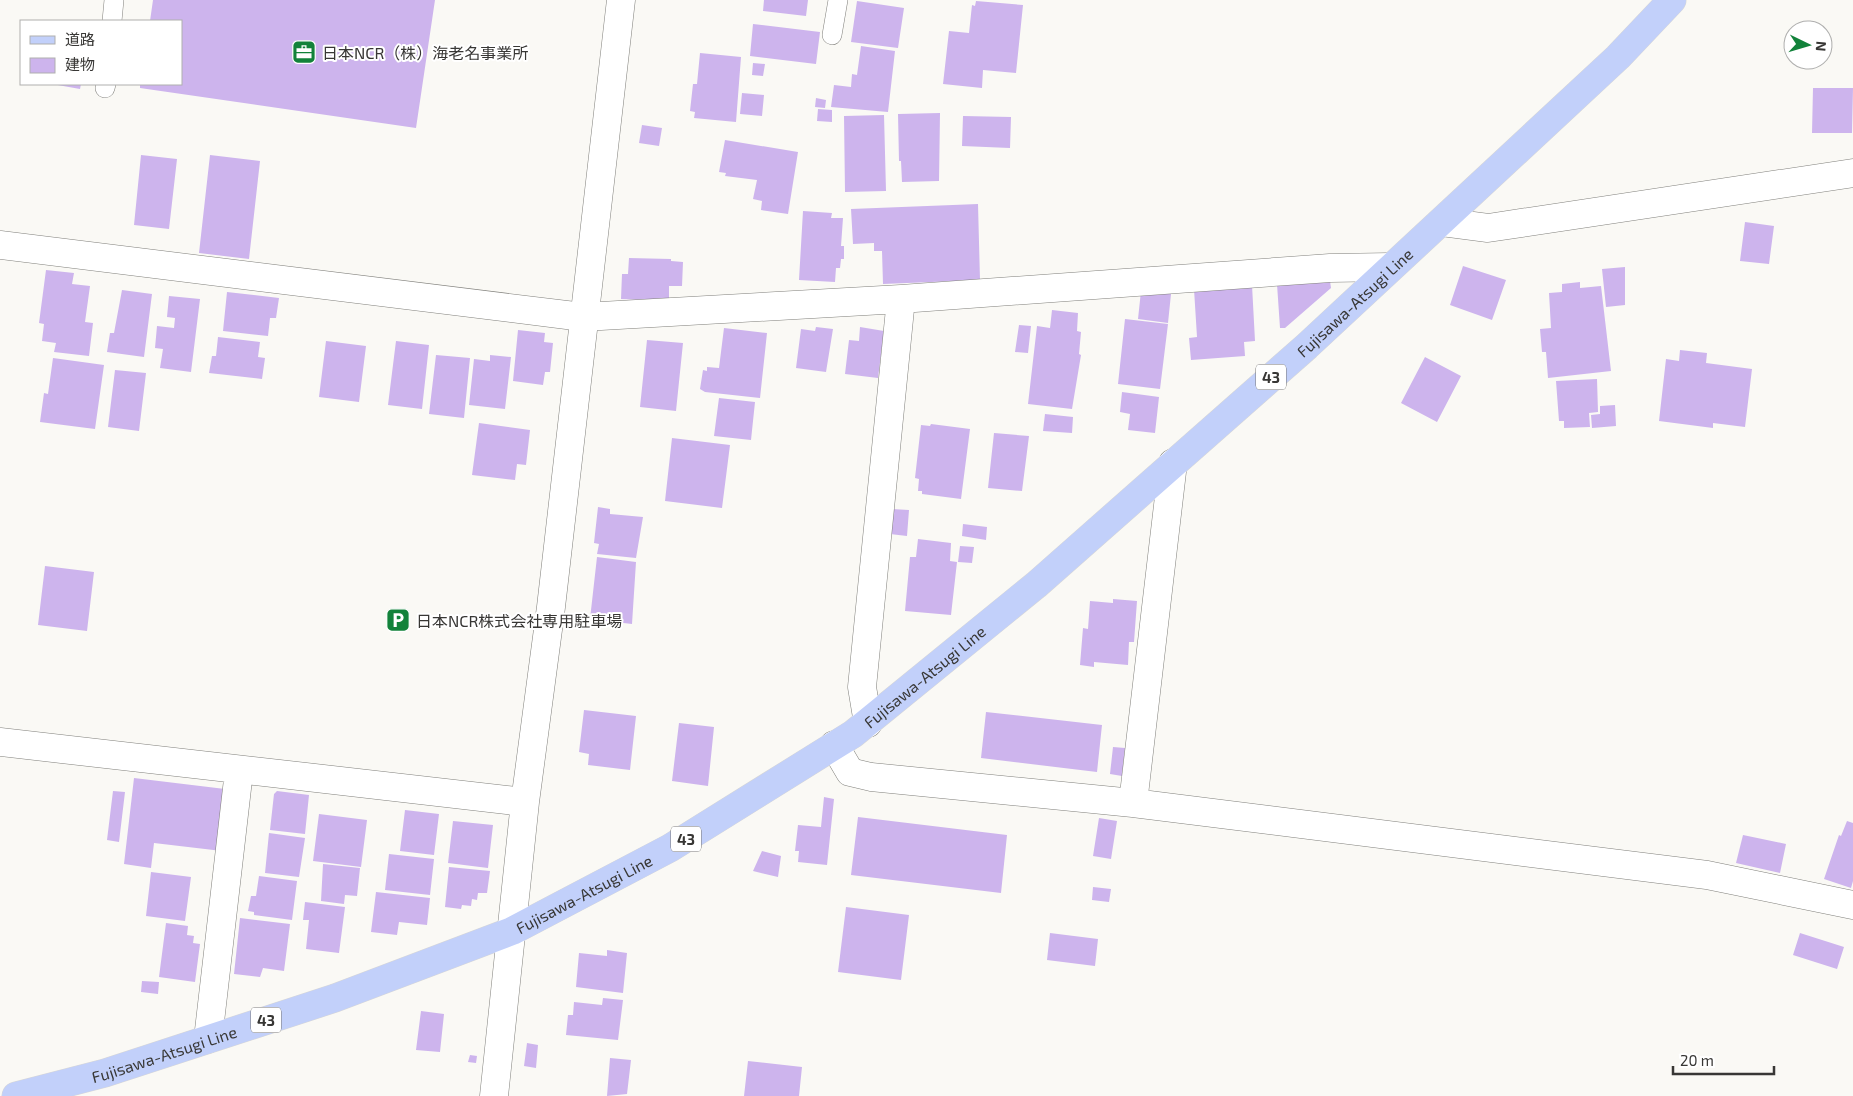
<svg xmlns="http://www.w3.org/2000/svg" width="1853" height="1096" font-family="'Exo 2','Noto Sans JP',sans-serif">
<rect width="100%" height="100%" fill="#faf9f5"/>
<path fill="#cdb4ed" d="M153,0H435L416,128L140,88V84H181V21H150Z
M764,0H808L806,16L763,11Z
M857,1L904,8L898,48L851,42Z
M976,1L1023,5L1016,73L983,70L982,88L943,84L949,31L969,33L972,5L975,6Z
M753,24L820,32L816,64L750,56Z
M861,46L895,51L888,112L831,107L834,85L851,87L852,74L857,75Z
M700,53L741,57L736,122L694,118L695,112L690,111L693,84H697Z
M753,63L765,64L763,76L752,75Z
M52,84H81L80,89Z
M1813,88H1853L1852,133H1812Z
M742,93L764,95L762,116L740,114Z
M816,98L826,100L825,108L815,107Z
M818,109L832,110V122L817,121Z
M940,113L939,181L902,182L901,161H899L898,114Z
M884,115L886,191L845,192L844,116Z
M963,116L1011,117L1010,148L962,146Z
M642,125L662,128L659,146L639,143Z
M725,140L798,152L788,214L761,210L762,201L753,199L757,180L725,176L726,173L719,172Z
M141,155L177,159L169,229L134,225Z
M210,155L260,161L249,259L199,253Z
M978,204L980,280L883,284L882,251H874V243L853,244L851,209Z
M803,211L832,213L831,218H843L841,246H844V259H841L840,268H836L835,282L799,280Z
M1745,222L1774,226L1769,264L1740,261Z
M629,258L671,259V261L683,262L682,286H669V301L621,299L622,274H628Z
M1463,266L1506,280L1492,320L1450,305Z
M1625,267V305L1606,307L1602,269Z
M46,270L74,273L72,284L90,286L85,322L93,323L89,356L54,352L56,343L42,341L44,324L39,323Z
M1330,281L1331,288L1285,328H1280L1277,284Z
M1580,282V288L1601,286L1611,371L1548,378L1546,352H1542L1540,329L1551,328L1549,293L1562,292V284Z
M1252,285L1255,341L1244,342L1245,356L1191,360L1189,338L1197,337L1194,289Z
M122,290L152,294L144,357L107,352L110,333H114Z
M1141,291L1171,294L1168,323L1138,319Z
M227,292L279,298L276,318H270L268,336L223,331Z
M169,296L200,299L191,372L160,368L163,349L155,348L157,326L174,328L175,318L167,317Z
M1052,310L1078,313L1077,331L1081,332L1079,354L1081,355L1072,409L1028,404L1037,326L1050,328Z
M1125,319L1168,324L1160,389L1118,384Z
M1019,325L1031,326L1028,353L1015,352Z
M816,327L833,329L826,372L796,368L801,329L815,331Z
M860,327L884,331L878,378L845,374L849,340L859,341Z
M724,328L767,333L760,398L705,392L700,389L703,370L707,371V367L719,368Z
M518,330L545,333L544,342L553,343L550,372H545L543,385L513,381Z
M218,337L260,342L258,357L265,358L262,379L209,373L212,356H216Z
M647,340L683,343L676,411L640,407Z
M326,341L366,346L359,402L319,397Z
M396,341L429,345L422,409L388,405Z
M1680,350L1707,353L1706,363L1752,369L1745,427L1713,423V428L1659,421L1666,359L1679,361Z
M436,355L470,358L464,418L429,414Z
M490,355L511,357L505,409L469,405L474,359L490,361Z
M1425,357L1461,376L1437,422L1401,403Z
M53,358L104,365L95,429L40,422L44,393L48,394Z
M115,370L146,373L139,431L108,427Z
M1597,379L1598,412L1589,413L1590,427L1564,428V421H1559L1556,381Z
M1122,392L1159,397L1155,433L1128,430L1130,414L1120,412Z
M719,398L755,402L751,440L714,436Z
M1615,405L1616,426L1592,428L1591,415L1600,414V406Z
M1045,414L1073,417L1072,433L1043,431Z
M479,423L530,430L526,465L517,464L515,480L472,475Z
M931,424L970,429L961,499L922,494V491H918L919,479L915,478L921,425L930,426Z
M994,433L1029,436L1022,491L988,488Z
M672,438L730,445L722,508L665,501Z
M598,507L610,509V514L643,517L636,558L597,554L599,544L594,543Z
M892,509L909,510L907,536L890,534Z
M963,524L987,527L986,540L962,536Z
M918,539L951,543L950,561L957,562L951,615L905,611L910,557H916Z
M960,546L974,547L972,563L958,562Z
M597,557L636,562L632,624L590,619Z
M45,566L94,572L87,631L38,625Z
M1113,599L1137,601L1134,642H1129L1128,665L1094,662V667L1080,665L1083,628L1088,629L1090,601L1113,603Z
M584,710L636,716L630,770L588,765L589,754L579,752Z
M986,712L1102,725L1097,772L981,758Z
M679,723L714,727L708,786L672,781Z
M1113,747L1125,748L1122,776L1110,774Z
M134,778L225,789L222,851L154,843L151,868L124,864Z
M113,791L125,792L119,842L107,840Z
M277,791L309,795L305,834L270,830L274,794Z
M824,797L834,799L827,865L798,862L799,851H795L798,825L821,827Z
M405,810L439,814L434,855L400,851Z
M319,814L367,820L361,867L313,861Z
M858,817L1007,835L1001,893L851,875Z
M1099,818L1117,821L1111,859L1093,856Z
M453,821L493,825L488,868L448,863Z
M1847,821L1853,823V881L1851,888L1824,879L1839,835L1841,836Z
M269,833L305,838L299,877L265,873Z
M1743,835L1786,844L1780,873L1736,863Z
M762,851L781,856L778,877L753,871Z
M389,854L434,859L430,895L385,890Z
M323,864L360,868L357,896L345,895L344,904L321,901Z
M449,867L490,871L487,893H478L477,900L472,899L471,906L462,905L461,909L445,907Z
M151,872L191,877L185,921L146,916Z
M259,876L297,881L292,920L254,915V912L248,911L251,896H256Z
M1093,887L1111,889L1109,902L1092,900Z
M376,892L430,898L427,925L399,922L397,935L371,932Z
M305,902L345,907L339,953L306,949L309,920H303Z
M846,907L909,915L901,980L838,972Z
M240,918L290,924L284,971L263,968L260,977L234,974Z
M166,923L188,926L187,935L194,936L193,943L200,944L195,982L159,977Z
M1050,933L1098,939L1095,966L1047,960Z
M1800,933L1844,947L1837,969L1793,955Z
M607,950L627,953L623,993L576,987L579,953L607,956Z
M142,981L159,982L158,994L141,992Z
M603,998L623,1000L618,1040L566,1035L568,1015H573L574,1002L602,1005Z
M421,1011L444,1014L440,1052L416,1050Z
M527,1043L538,1045L536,1068L524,1066Z
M470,1055L477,1056L476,1063L468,1062Z
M610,1058L631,1060L627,1094L607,1096Z
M748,1061L802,1067L799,1096H744Z"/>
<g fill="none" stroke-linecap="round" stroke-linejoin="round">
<g stroke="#81807c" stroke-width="20">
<path id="lane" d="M112,21L114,0
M832,35L838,0
M105,88L106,84"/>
</g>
<g stroke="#81807c" stroke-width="29">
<path id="street" d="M1442,222L1488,228L1853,173
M0,245L583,317L901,299L1330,268L1390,267
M868,723L862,687L901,299
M0,742L525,802
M834,745L850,772L871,777L1133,803L1707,875L1853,905
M1133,803L1173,463
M208,1039L239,771
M494,1096L525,802L551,607L621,0"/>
</g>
<g stroke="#d7d7d7" stroke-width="29">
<g id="primary">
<path id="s1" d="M16,1096L105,1073L335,998L512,931L670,848L853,734L1036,585L1307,346L1618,57L1672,0"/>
</g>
</g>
<use href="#lane" stroke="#fff" stroke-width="19"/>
<use href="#street" stroke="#fff" stroke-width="28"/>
<use href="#primary" stroke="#c2d0fa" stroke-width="28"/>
</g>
<defs>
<g id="office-square" transform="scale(1.25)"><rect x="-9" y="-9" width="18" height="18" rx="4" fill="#12823a" stroke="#fff"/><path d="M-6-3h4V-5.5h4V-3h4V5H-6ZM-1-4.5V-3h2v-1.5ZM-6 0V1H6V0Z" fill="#fff"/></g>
<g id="parking-square" transform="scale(1.25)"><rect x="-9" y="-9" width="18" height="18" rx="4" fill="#12823a" stroke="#fff"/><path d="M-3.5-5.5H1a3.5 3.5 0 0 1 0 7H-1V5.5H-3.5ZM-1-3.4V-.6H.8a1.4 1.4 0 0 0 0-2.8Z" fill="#fff"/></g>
</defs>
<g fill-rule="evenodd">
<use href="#office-square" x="304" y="52"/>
<use href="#parking-square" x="398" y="620"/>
</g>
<g text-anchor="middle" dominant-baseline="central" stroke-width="4" stroke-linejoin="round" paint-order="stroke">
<g fill="#fff" stroke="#747372" stroke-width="1">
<rect x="1256" y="364.5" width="30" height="25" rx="4"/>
<rect x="671" y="826.5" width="30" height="25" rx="4"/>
<rect x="251" y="1007.5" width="30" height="25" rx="4"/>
</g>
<g font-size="15" font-weight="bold" fill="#383735">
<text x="1271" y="377">43</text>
<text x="686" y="839">43</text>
<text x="266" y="1020">43</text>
</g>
<g font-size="16" fill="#383735" stroke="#fff" text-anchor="start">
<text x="322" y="52">日本NCR（株）海老名事業所</text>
<text x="416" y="620">日本NCR株式会社専用駐車場</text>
</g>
<g font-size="16" fill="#383735" stroke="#fff">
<text stroke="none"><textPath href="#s1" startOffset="1579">Fujisawa-Atsugi Line</textPath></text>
<text stroke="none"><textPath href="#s1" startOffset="1009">Fujisawa-Atsugi Line</textPath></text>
<text stroke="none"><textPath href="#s1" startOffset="604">Fujisawa-Atsugi Line</textPath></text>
<text stroke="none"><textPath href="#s1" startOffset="154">Fujisawa-Atsugi Line</textPath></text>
</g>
</g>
<rect x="20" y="20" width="162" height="65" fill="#ffffff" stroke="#afafae"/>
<rect x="30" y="36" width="25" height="8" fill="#c2d0fa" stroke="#afafae"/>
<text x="65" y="45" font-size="15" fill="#383735">道路</text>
<rect x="30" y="58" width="25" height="15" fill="#cdb4ed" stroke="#afafae"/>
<text x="65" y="70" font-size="15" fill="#383735">建物</text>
<g transform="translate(1808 45) rotate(95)"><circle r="24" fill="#ffffff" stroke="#afafae"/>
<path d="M0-4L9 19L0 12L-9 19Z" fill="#12823a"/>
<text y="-8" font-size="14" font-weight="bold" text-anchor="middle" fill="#383735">N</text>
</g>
<path d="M1673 1066v8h101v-8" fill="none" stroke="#383735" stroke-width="2.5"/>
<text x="1680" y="1066" font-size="15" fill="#383735" stroke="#ffffff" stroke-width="4" paint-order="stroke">20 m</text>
</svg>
